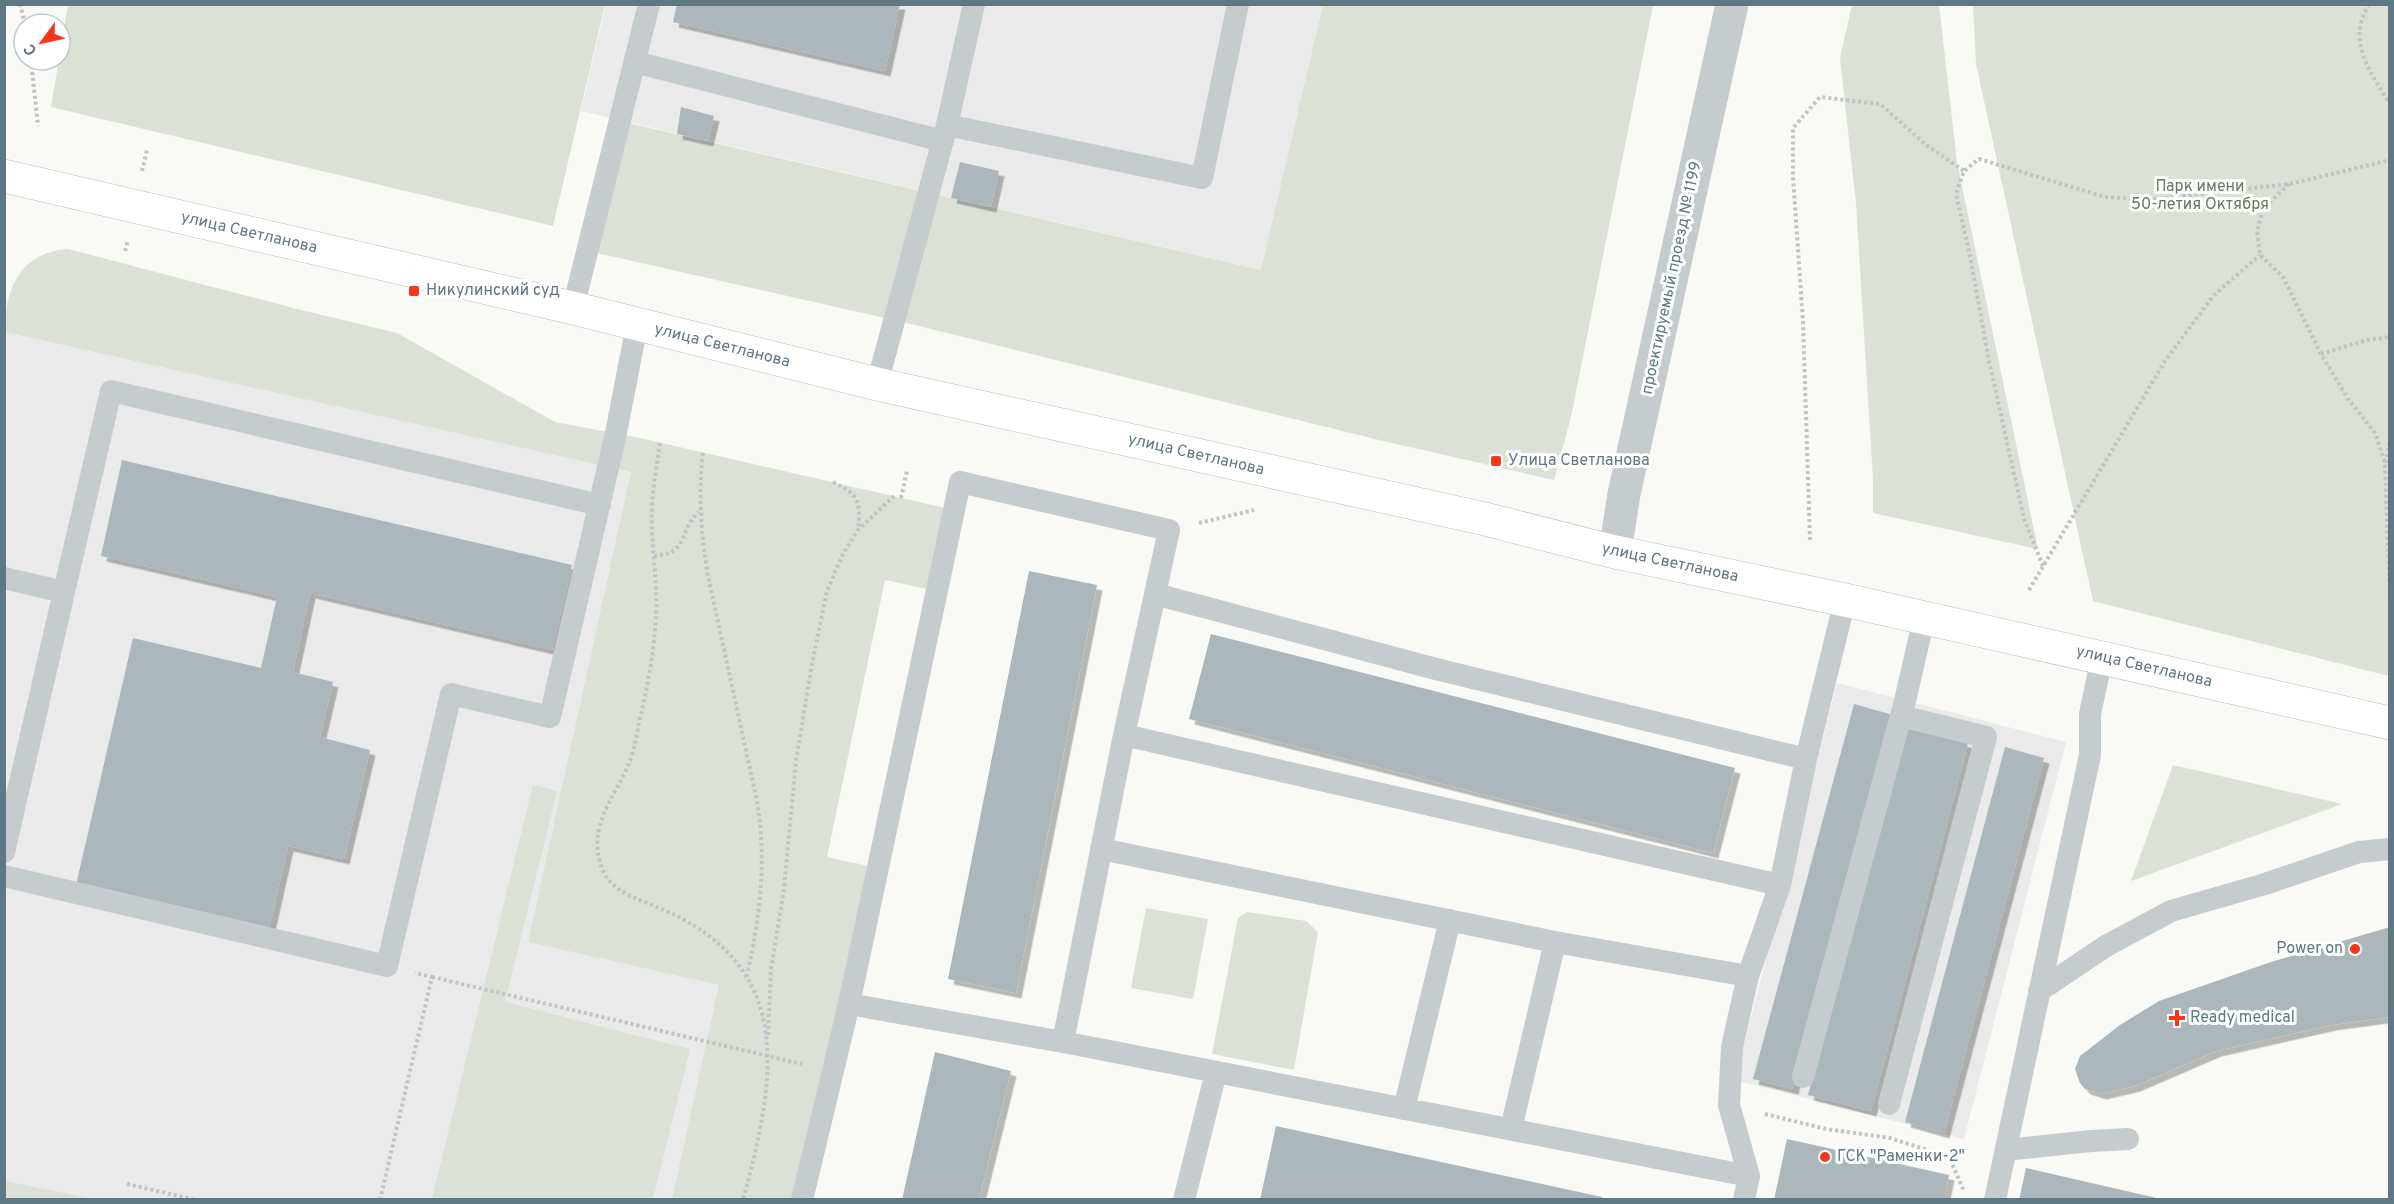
<svg xmlns="http://www.w3.org/2000/svg" width="2394" height="1204" font-family="Overpass,sans-serif">
<defs>
<filter id="shadow"><feDropShadow dx="5.5" dy="5.5" stdDeviation="0" flood-color="#0004"/></filter>
</defs>
<rect width="100%" height="100%" fill="#f9f9f6"/>
<path fill="#e9eae9" d="M606,5H1323L1262,270L581,111Z
M5,332L632,472L528,942L720,985L672,1199L5,1200Z
M1837,683L2066,742L1964,1139L1735,1080Z"/>
<path fill="#dbe1d6" d="M68,5V4L605,5L553,226L51,107Z
M1323,5H1653L1571,417L1554,480L1383,441L894,320L588,251L620,121L1261,270Z
M1852,5H1939L1957,162L2038,549L1873,513V479L1856,204L1840,58Z
M1973,5H2389V676L2093,601L1976,64Z
M68,249L301,310L397,333L555,422L640,438L954,510L936,591L885,580L827,857L878,868L802,1199H672L719,985L528,942L631,472L5,332C4,289 21,252 68,249Z
M2173,765L2342,804L2131,881Z
M533,785L557,791L505,1002L690,1049L653,1199H432Z
M1146,908L1208,919L1193,999L1131,988Z
M1247,912L1306,921L1318,932L1294,1070L1212,1054L1238,918Z
M5,1181L93,1199H5Z"/>
<path fill="#acb7bc" filter="url(#shadow)" d="M677,4H900L885,71L673,22Z
M681,107L714,116L708,141L677,134Z
M960,162L999,171L991,207L951,198Z
M122,460L572,565L552,650L310,593L293,672L333,682L320,737L370,750L344,859L288,846L269,930L76,885L133,638L261,668L277,597L101,556Z
M1029,571L1097,585L1016,993L948,979Z
M1211,634L1735,768L1713,853L1189,719Z
M1854,704L1893,715L1793,1089L1753,1079Z
M1905,726L1968,743L1871,1111L1808,1095Z
M2005,747L2044,758L1944,1133L1905,1122Z
M2390,927V1017L2331,1025L2216,1051L2135,1086L2101,1094L2085,1089L2080,1083L2075,1069L2080,1056L2120,1025L2159,1001L2271,962Z
M935,1052L1011,1071L979,1200H902Z
M1276,1126L1602,1197V1200H1260Z
M1787,1139L1949,1175L1944,1200H1774Z
M2026,1168L2161,1199V1200H2019Z"/>
<g fill="none" stroke-linecap="round" stroke-linejoin="round">
<g stroke="#b7bfc3" stroke-width="34">
<path id="secondary" d="M4,176L573,308L877,384L1485,519L1615,552L1845,600L2390,723"/>
</g>
<path stroke="#c1c4c6" stroke-width="4" stroke-dasharray="3 3" stroke-linecap="butt" d="M20,4L25,24
M2369,4C2346,41 2370,72 2390,104
M31,60L38,126
M142,171L147,150
M2289,184L2263,209L2257,231L2260,255L2283,277L2321,354L2348,399L2375,433L2385,463L2390,604
M125,251L128,240
M2321,354L2367,340L2390,337
M660,443C657,464 653,485 652,506C650,542 658,579 656,615C654,651 648,687 639,722C637,734 635,746 631,758C619,792 590,820 599,859C606,891 634,897 659,908C799,966 775,1081 743,1200
M703,453C698,495 701,534 708,576L757,801C767,865 760,913 747,976
M2386,463L2390,440
M833,482C859,495 861,501 858,530
M901,498L907,471
M1199,523L1254,510
M1810,540L1803,322L1793,177V128L1820,97L1880,104L1925,144L1964,171
M654,556C690,554 678,530 699,512
M2043,566L2024,519L1989,361L1970,256L1956,194L1964,171L1979,159L2105,197L2148,200L2290,184L2390,160
M2029,590L2165,361L2214,295L2260,255
M432,977L802,1064
M768,1035L771,969L784,889L796,761L812,664L827,591L843,554L858,530L894,496
M1765,1114L1826,1129L1890,1138L1949,1157L1964,1191
M127,1184L196,1200
M380,1200L432,977L415,973"/>
<path stroke="#c6cbce" stroke-width="22" d="M635,62L943,141
M947,125L1202,178L1238,4
M573,308L649,4
M877,384L947,125L974,4
M4,578L64,592L4,852
M64,592L111,391L600,505
M1124,735L1780,885
M1101,849L1555,942L1748,976
M4,876L387,966L451,694L550,717L616,433L637,325
M2039,991L2106,946L2171,911L2265,884L2359,852L2390,849
M849,1004L960,482L1169,530L1155,594
M1063,1042L1124,735L1155,594L1436,669L1806,759
M1803,1077L1905,701L1924,618
M1889,1104L1986,737L1901,716
M1404,1109L1450,920
M1511,1129L1555,942
M2006,1150L2091,1141L2128,1139
M802,1200L849,1004L1063,1042L1749,1176
M1184,1200L1216,1072
M1744,1200L1749,1176L1729,1105L1732,1047L1748,976L1780,885L1806,759L1845,600
M1995,1200L2090,755V714L2102,657"/>
<path stroke="#c6cbce" stroke-width="33" d="M1615,552L1624,494L1732,4"/>
<use href="#secondary" stroke="#fff" stroke-width="33"/>
</g>
<g fill="#f63619" stroke="#fff" stroke-width="2">
<rect x="408" y="285" width="12" height="12" rx="3"/>
<rect x="1490" y="455" width="12" height="12" rx="3"/>
<circle cx="2355" cy="949" r="6"/>
<path d="M2174 1009h6v6h6v6h-6v6h-6v-6h-6v-6h6z"/>
<circle cx="1825" cy="1157" r="6"/>
</g>
<g text-anchor="middle" dominant-baseline="central" stroke-width="6" stroke-linejoin="round" paint-order="stroke">
<g font-size="16" fill="#687b60" stroke="#fff">
<text x="2200" y="187">Парк имени<tspan x="2200" dy="18">50-летия Октября</tspan></text>
</g>
<g font-size="16" fill="#607884" stroke="#fff">
<text transform="translate(249 233) rotate(13)">улица Светланова</text>
<text transform="translate(1672 278) rotate(-78)">проектируемый проезд № 1199</text>
<text transform="translate(722 346) rotate(14)">улица Светланова</text>
<text transform="translate(1196 455) rotate(13)">улица Светланова</text>
<text transform="translate(1670 563) rotate(12)">улица Светланова</text>
<text transform="translate(2144 667) rotate(13)">улица Светланова</text>
</g>
<g font-size="16" fill="#607884" stroke="#fff" text-anchor="start">
<text x="426" y="291">Никулинский суд</text>
<text x="1508" y="461">Улица Светланова</text>
<text x="2343" y="949" text-anchor="end">Power on</text>
<text x="2190" y="1018">Ready medical</text>
<text x="1837" y="1157">ГСК "Раменки-2"</text>
</g>
</g>
<rect width="2394" height="1204" fill="none" stroke="#607884" stroke-width="12"/>
<g transform="translate(42 42) rotate(237)"><circle r="28" fill="#ffffff" stroke="#bfc9ce" stroke-width="1.5"/>
<path d="M0-4.5L10 22L0 15L-10 22Z" fill="#f63619"/>
<text y="-9" font-size="16" font-weight="bold" text-anchor="middle" fill="#607884">С</text>
</g>
</svg>
